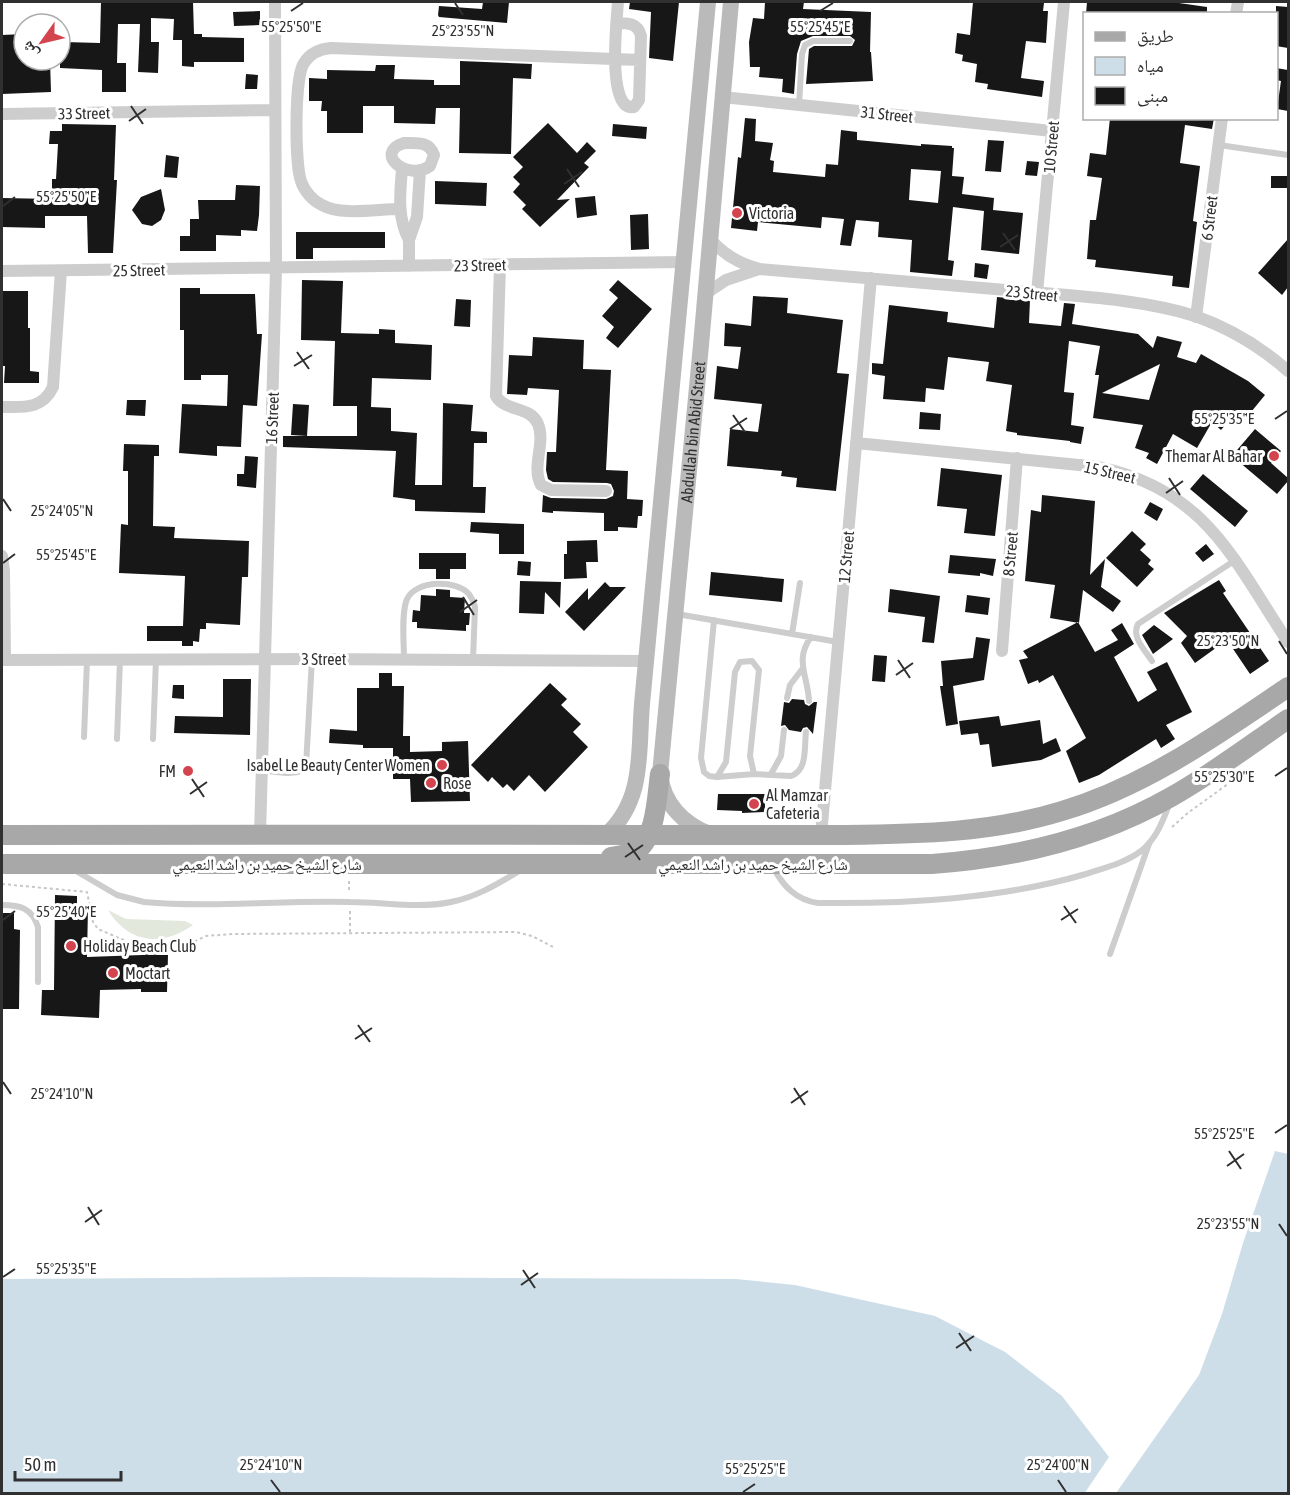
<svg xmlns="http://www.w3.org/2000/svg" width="1290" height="1495" font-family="'Asap Condensed','Noto Naskh Arabic',sans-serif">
<rect width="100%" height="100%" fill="#fff"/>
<path fill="#e3e8dc" d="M108,910L126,919L185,921L193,925C162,947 129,944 108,910Z"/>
<path fill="#cedee9" d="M1275,1151L1288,1154V1493H1116L1199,1375L1222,1314L1243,1243Z
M321,1277L736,1279L795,1285L935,1316L1005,1352L1062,1396L1109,1457L1084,1494L2,1493V1279Z"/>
<path fill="#171717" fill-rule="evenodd" d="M101,2H193L194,34H202V37L244,38V62H194V67L182,66V40H173L174,19L151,18V42H159L158,73L138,72L140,24H118L117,63H126V92H102V70L60,68V57H64V42L100,43Z
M483,2H509L507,23L439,17L438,15L439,6L482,9Z
M630,2H679L673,61L649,58L651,12L629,9Z
M765,2H804L803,9L871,12L870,52H871L873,81L806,84L809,49L814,46H852L855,40L850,36H813L801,41L797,54L794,94L782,92L783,79L759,77L760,67H750L749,42L753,18L764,19Z
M973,2L1044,3L1043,11H1048L1046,43L1026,41L1021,78L1044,81L1042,97L987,89L988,84L975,82L977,64L962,61L963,55L955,53L957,33L970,35Z
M1087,2H1172L1207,7V14H1086Z
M1276,6L1288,7V48L1276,46Z
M260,11V25L234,26L233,12Z
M24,34V60H50L51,92L2,94V35Z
M460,61L532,64L531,79L513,78L511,154L459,153L460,108H436L435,124L394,123V106H363V133H327V111H321L322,101H309V78L327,79V70L375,71L376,65H395L394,79L434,80V85H460Z
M1276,68L1288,70V111L1277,109L1281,81L1276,80Z
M246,74L258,75L257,89H245Z
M745,118L756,119L755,141L773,143L770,160L774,161L773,172L825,177L826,164L838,165L841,130L857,132V140L921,146V144L952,146V148H954L952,176L964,177L962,194L994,198L993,210L1023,213L1019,254L981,250L984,211L953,207L948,260L954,261L952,276L910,272L912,240L878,237L879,222L856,220L851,246L840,245L844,219L822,217L821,228L758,222L757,231L731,228L738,157L741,158ZM911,169L941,171L938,203L909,200Z
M1110,118H1214L1212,129L1185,125L1180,163L1200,166L1193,221L1197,222L1189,288L1172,286L1173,276L1095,267L1096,260L1087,259L1090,220H1096L1102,178L1087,176L1090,153L1106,155Z
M548,123L577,153L587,142L596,151L584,163L589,167L557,200L570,199L540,227L522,209L526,205L513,192L520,184L513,177L523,167L513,157Z
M62,124L116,125L114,180H117L113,253H88L87,216H45V228L2,227V198L52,199V179H56L58,144H49L50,131H62Z
M613,124L647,127L646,139L612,136Z
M988,140L1004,141L1001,172L985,171Z
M166,155L179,157L177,178L164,177Z
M1027,161L1039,162L1037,176L1025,175Z
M1271,176H1288V188H1271Z
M435,181L487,183L486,206L435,204Z
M236,185L260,186L259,215L257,231L241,230V236L216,235V251H180V236H190V219H199L198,200H235Z
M161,189L165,210L161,220L152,226L142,224L132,210L141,197Z
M595,196L597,215L577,218L575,198Z
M648,214L649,249L631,250L630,215Z
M296,232H385V248H313V259H296Z
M1288,239V287L1282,295L1258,273Z
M975,263L989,265L987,279L974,277Z
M302,280L343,281L341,333L379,334V329L395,330V343L432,345L431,380L372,378L371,407L391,408V431L417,433L415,485H442L443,403L473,405L471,431L487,432V443H474L473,487H486L485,513L415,511V500L393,497L396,451L283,447V436H357V406H333L335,341L301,340Z
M618,280L652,309L618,348L606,338L614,327L602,316L618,298L609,290Z
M180,288H200V294H255L257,334H262L257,406L243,405L241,447L217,446V456L179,453L182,404L227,406L228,375H201V380H184V330H180Z
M2,291H28V328H30V371L39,372V383H4L5,366H2Z
M753,296L788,298L787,313L843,320L837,373L849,374L836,491L796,487L797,478L781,476L782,471L727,466L730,429L758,432L762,404L714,399L717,366L738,369L741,347L724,346L725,323L751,326Z
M997,297L1030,300L1029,323L1061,326L1064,303L1075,304L1072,324L1138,334L1153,348L1157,336L1182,342L1177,357L1196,363L1201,354L1248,381L1265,395L1247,417L1238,410L1221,430L1212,422L1197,448L1173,434L1157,464L1146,458L1149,453L1135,448L1143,425L1093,418L1099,375H1095L1100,346L1069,341L1064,392L1074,393L1071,425L1084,427L1081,444L1070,442V441L1017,435V433L1006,431L1012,385L986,381L989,362L948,357L944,390L926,388L925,402L883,399L885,376L872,374V363L883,364L889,305L948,312L947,322L994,328ZM1160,364L1149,400L1102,393Z
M456,299L471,300L470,327L454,326Z
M533,337L584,340L583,369L611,370L606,470L628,471L627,499L643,500L642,516H638L637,528L618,527V531H604V513L553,511V513L542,512L543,495L551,498L606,499L613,496L614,491L611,484L607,483L553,482L548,479L546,470L547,452H556L559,390L528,388L527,395L507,394L509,355L532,356Z
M127,400H146L145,416L126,415Z
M293,404L309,405L307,436L291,435Z
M920,412L941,414L940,430L919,429Z
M1255,429L1281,451L1271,463L1288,478V481L1277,494L1232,456Z
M124,444L159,445V456H154L153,526L175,527L174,538L249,541L248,577H242L240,625L206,623V629H200L199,642L193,641V646H182V641H147V626H183L185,576L119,573L121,524L128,525V471H123Z
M245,456L258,457L256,488L237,486V474H244Z
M941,468L1002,475L995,536L964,533L967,509L937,506Z
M1203,474L1248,511L1235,527L1190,489Z
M1042,495L1095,501L1090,575L1105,559L1101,587L1121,601L1113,612L1083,590L1079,623L1050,618L1055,585L1025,581L1031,510L1041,512Z
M1150,502L1163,509L1157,521L1144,513Z
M471,522L524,524V554H499V534L470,532Z
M1132,531L1146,544L1140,550L1151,560L1148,564L1154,569L1137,587L1106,558Z
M597,540L598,562H586L587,578L564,579V554H567V541Z
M1206,544L1214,554L1203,562L1195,553Z
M419,553H466V569H450V579H436V569H419Z
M950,555L996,559L993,576L980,573V576L948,573Z
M518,561L531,562L530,576L517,575Z
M711,572L784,579L782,602L709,595Z
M1219,580L1226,591L1223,593L1269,661L1250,674L1227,640L1195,663L1181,643L1187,636L1164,613Z
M520,581L561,582L560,608L545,592L544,614L519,613Z
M605,582L610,587H626L584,631L565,612L588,588V600Z
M436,589L450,590V597L465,598L464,613H470L469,625H466V631L417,628V622H412L413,610L420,611L421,595L436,596Z
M890,589L940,596L934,643L922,642L925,617L888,612Z
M967,595L990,598L988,615L965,612Z
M1078,622L1095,652L1118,640L1111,630L1122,623L1134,644L1114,657L1138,702L1157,690L1147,672L1167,662L1192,712L1166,725L1175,739L1161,748L1156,739L1099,775L1079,783L1066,751L1086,738L1053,675L1039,683L1038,680L1028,684L1019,660L1028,658L1023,651Z
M1154,625L1173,639L1153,654L1142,635Z
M976,637L990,639L984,680L953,686L958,724L946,726L940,686H943L941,661L973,658Z
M874,655L887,656L885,682L872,681Z
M379,673H392V686H404L403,736H410V752L442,751V742L468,741L470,801L411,802L410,779H393V748H363V745L329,743L330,729L357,731V688H379Z
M223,679H251L250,735L174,733L175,716L223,717Z
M550,683L567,699L561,705L581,724L573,732L588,747L545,792L529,775L514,791L507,784L503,788L492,777L488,782L471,765Z
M173,685H184V699L172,698Z
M792,699L804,700L805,704L809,706L814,702H817L813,734L807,727L803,728L801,732L789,730L785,725L781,726L784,702L789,703Z
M999,716L1001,726L1040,720L1043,744L1056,738L1061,751L1041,760L992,767L989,744L980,745L978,733L961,735L959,721Z
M718,794H765V812L742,813V811L717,810Z
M55,895L77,896V907H88L87,957L142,955V954L168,955L167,992H141V989L100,990L99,1018L41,1015L42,990H54Z
M2,913H14V929L20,930L19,1009H2Z"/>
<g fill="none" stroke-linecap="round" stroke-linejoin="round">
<path stroke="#c7c7c7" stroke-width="2" stroke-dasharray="3 3" stroke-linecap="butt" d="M1172,827L1189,812L1239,776
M349,881V893
M2,884L87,892L93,922L98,929L147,950L159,952H173L206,936L232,934L516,932L532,936L555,948
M350,932V911"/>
<path stroke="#cdcdcd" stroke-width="6" d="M799,105L802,54L805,45L813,41H850
M1219,145L1288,155
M677,614L838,642
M714,620L701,758L704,772L709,776L717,777L754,774L791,776C808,770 804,747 806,732
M792,634L800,583
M404,659C404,643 401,613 407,599C416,580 456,579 469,594C472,598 474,603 475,607L473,660
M1152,661C1145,650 1131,637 1138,624L1234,561
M787,698L790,685L803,668
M809,701C808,676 794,660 811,637
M84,737L87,660
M117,739L120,660
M153,739L156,659
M262,770C275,771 298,778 306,766L312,659
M771,774L781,756L784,730
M717,777L726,762L735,672L740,662L752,661L759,670L750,756L754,774
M773,867C783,886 796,900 818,903C908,904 1000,899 1086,874C1104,868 1125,863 1141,851C1156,839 1162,823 1169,805
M76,871L117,895L144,902C211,908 283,900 350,902C383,902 418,909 451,902C477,897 499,883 521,870
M2,905C20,905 32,908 38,927V982
M1110,954L1149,844"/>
<path stroke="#cdcdcd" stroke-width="12" d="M1236,14L1238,2
M617,23C628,23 638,23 641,36L639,100L634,107C606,112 617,18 618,2
M722,97L1052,131
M2,114L275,110
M404,143C417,143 429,141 434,155L430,166C407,182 373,153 404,143Z
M402,169C400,194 397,217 409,240
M399,209C377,209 341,216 322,205C313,201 304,191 301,181C295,164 294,77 304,63C310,53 320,49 331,48L640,60
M710,239C724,255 739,264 760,269C846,276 932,284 1019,291C1075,296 1141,299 1195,316C1229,328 1261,347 1288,371
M500,265L496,396C505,412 531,406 538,424C546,443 531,466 541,485L551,490L606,491
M409,266V240L417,217L420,170
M2,271L684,262
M1037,293L1064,2
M705,294L726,280L759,269
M1196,317L1222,118
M2,407C23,407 42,410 53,387L61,271
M856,443L1099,467C1206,490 1233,559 1288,642
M2,556L4,571L5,660
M1002,651L1017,458
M2,660L312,659L646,661
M260,835L276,269L275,2
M821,835L871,278"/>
<g stroke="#bababa" stroke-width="16">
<path id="s1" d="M710,834C683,824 663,803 660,774L701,345L731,2"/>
<path d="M606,835C645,800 638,752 642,704L708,2"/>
</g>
<path stroke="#a8a8a8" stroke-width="20" d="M2,835C214,835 427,834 639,835C708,835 777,835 845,835C919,834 991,833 1062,811C1146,786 1217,735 1288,687
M611,857C619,855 627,855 634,852C656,842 657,795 660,774
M2,864H932C1016,858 1097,839 1171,797C1212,774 1250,745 1288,719"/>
</g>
<path fill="none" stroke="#303030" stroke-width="2" d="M455,3L463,15M291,11L303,3M820,11L833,3M131,106L143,124M129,121L146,109M567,169L579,187M564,184L582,172M3,206L15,197M1003,233L1015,250M1000,247L1018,235M297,352L309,369M294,366L312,355M733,415L745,432M1275,419L1287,411M730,429L747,418M1169,478L1180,495M1166,493L1183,481M3,499L11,511M3,563L15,554M463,597L474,615M460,612L477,600M1279,641L1287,654M898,660L910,678M896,675L913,663M1275,776L1287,768M192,779L204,797M190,794L207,782M628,843L640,860M625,857L643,845M1064,906L1076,923M3,920L15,911M1061,920L1078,909M358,1025L370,1042M355,1039L372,1028M3,1082L11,1094M794,1088L805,1105M791,1103L808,1091M1275,1133L1287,1125M1229,1151L1241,1169M1227,1166L1244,1154M88,1207L99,1225M85,1222L102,1210M1279,1224L1287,1236M523,1270L535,1288M3,1277L15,1269M521,1285L538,1273M959,1333L971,1351M956,1348L974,1336M271,1480L280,1492M1058,1480L1066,1492M743,1492L755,1484"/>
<g fill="#d4444e" stroke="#fff" stroke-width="2">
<circle cx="737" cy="213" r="6"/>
<circle cx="1274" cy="456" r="6"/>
<circle cx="442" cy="765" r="6"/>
<circle cx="188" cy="771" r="6"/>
<circle cx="431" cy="783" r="6"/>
<circle cx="754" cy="804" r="6"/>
<circle cx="71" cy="946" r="6"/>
<circle cx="113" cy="973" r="6"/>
</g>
<g text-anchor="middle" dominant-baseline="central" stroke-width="6" stroke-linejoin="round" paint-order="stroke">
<g font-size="16" fill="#303030" stroke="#fff">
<text transform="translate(84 113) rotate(-1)">33 Street</text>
<text transform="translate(887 114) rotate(6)">31 Street</text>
<text transform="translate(1051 147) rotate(-85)">10 Street</text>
<text transform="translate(1209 218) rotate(-83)">6 Street</text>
<text transform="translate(480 265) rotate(-1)">23 Street</text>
<text transform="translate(139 270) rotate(-1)">25 Street</text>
<text transform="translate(1032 293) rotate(6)">23 Street</text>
<text transform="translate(272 418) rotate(-88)">16 Street</text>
<text stroke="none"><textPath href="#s1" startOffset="426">Abdullah bin Abid Street</textPath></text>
<text transform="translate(1110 472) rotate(13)">15 Street</text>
<text transform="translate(1010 554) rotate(-85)">8 Street</text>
<text transform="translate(846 557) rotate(-85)">12 Street</text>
<text x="324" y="659">3 Street</text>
<text x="267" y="864">شارع الشيخ حميد بن راشد النعيمي</text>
<text x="753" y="864">شارع الشيخ حميد بن راشد النعيمي</text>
</g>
<g font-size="16" fill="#303030" stroke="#fff" text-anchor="start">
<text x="749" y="213">Victoria</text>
<text x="1262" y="456" text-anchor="end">Themar Al Bahar</text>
<text x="430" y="765" text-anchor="end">Isabel Le Beauty Center Women</text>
<text x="176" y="771" text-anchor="end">FM</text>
<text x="443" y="783">Rose</text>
<text x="766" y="795">Al Mamzar<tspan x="766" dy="18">Cafeteria</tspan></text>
<text x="83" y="946">Holiday Beach Club</text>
<text x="125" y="973">Moctart</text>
</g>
</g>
<g font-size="15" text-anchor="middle" fill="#303030" stroke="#fff" stroke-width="6" stroke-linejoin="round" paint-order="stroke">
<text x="291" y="32">55°25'50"E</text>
<text x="820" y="32">55°25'45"E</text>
<text x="463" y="36">25°23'55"N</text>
<text x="66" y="202">55°25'50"E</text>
<text x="1224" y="424">55°25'35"E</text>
<text x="62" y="516">25°24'05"N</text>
<text x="66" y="560">55°25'45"E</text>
<text x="1228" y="646">25°23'50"N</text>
<text x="1224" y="782">55°25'30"E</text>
<text x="66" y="917">55°25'40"E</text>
<text x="62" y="1099">25°24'10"N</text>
<text x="1224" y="1139">55°25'25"E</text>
<text x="1228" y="1229">25°23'55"N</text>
<text x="66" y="1274">55°25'35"E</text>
<text x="271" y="1470">25°24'10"N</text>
<text x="1058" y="1470">25°24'00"N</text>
<text x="755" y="1474">55°25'25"E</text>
</g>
<rect width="1290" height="1495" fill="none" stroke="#303030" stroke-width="6"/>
<rect x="1083" y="12" width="195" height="108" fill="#ffffff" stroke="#acacac" stroke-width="1.5"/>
<rect x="1095" y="32" width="30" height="9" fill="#a8a8a8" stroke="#acacac" stroke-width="1.5"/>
<text x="1137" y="42" font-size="18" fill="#303030">طريق</text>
<rect x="1095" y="57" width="30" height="18" fill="#cedee9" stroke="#acacac" stroke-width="1.5"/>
<text x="1137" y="72" font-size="18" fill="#303030">مياه</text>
<rect x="1095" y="87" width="30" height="18" fill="#171717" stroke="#acacac" stroke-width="1.5"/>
<text x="1137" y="102" font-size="18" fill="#303030">مبنى</text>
<g transform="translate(42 42) rotate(236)"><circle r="28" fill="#ffffff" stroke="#acacac" stroke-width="1.5"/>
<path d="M0-4.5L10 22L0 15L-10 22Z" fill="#d4444e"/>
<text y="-9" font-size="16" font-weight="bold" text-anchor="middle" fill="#303030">ش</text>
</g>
<path d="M15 1471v9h106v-9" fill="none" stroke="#303030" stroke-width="3"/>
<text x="24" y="1471" font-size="18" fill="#303030" stroke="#ffffff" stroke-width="4.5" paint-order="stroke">50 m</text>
</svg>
